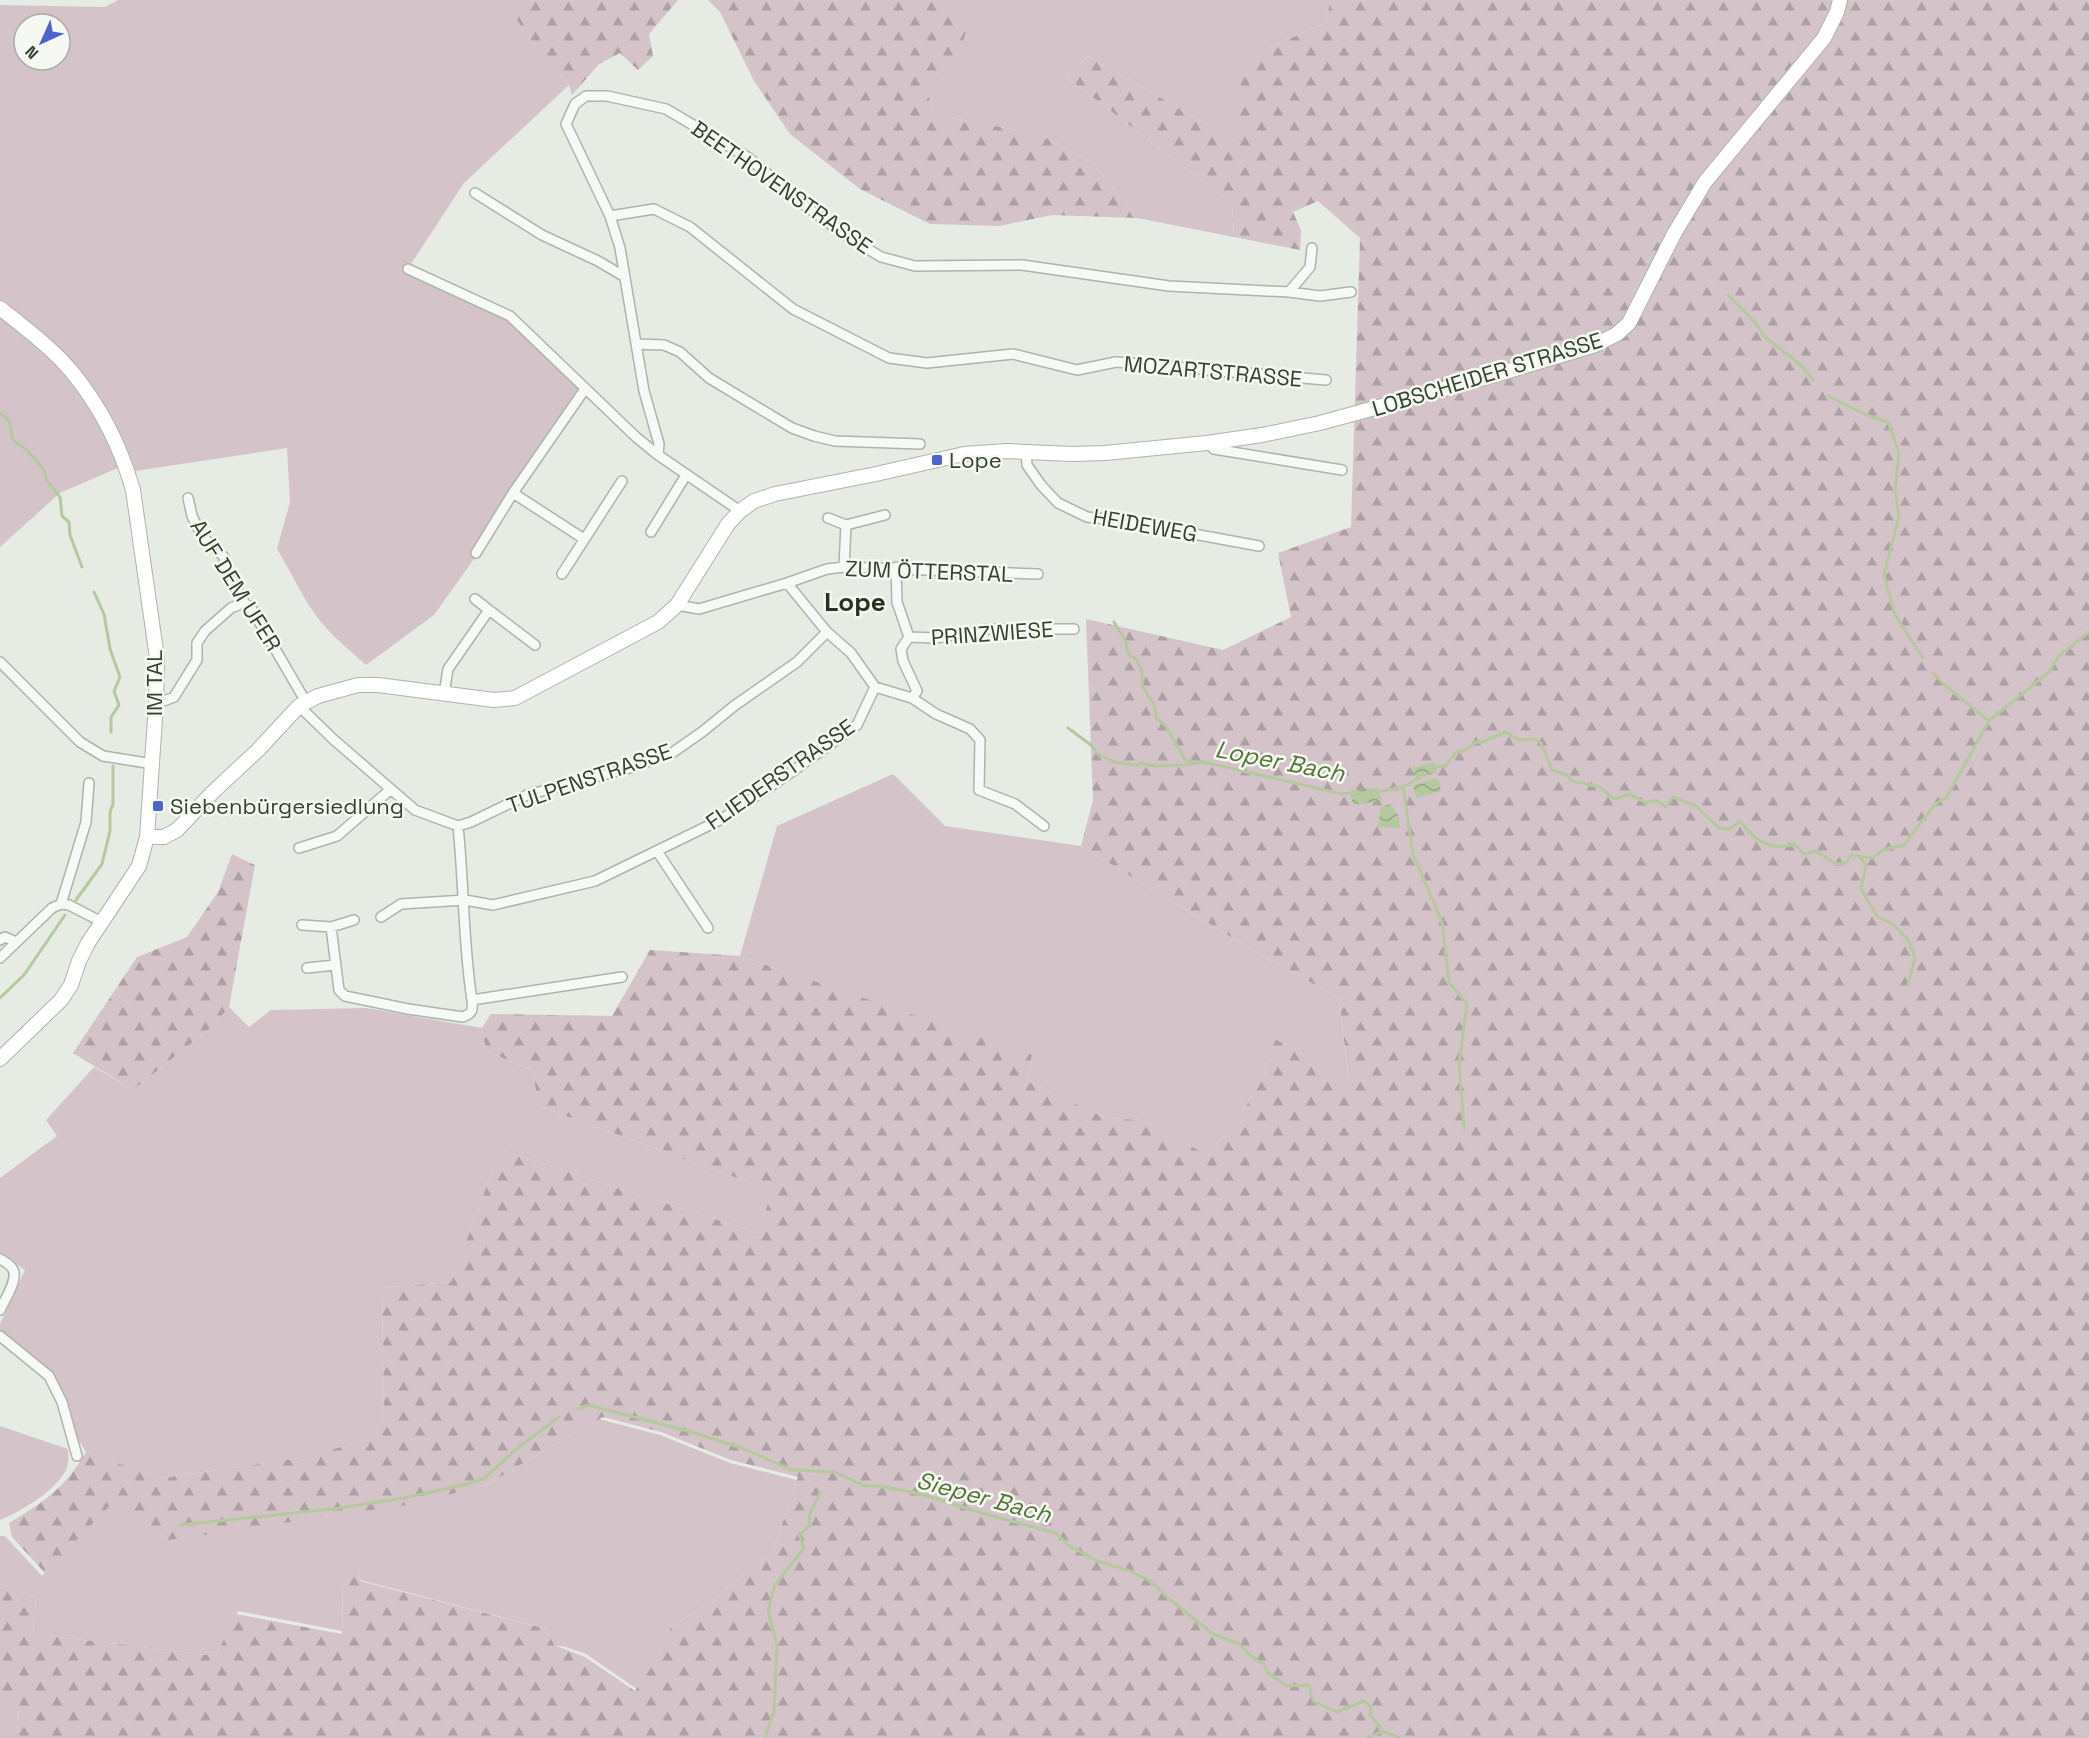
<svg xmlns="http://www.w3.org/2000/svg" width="2089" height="1738" font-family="'Space Grotesk',sans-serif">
<defs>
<pattern id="forest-firs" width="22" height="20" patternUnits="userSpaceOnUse" patternTransform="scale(1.5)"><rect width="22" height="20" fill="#d4c4c9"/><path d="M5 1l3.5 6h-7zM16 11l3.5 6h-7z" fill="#ada1a3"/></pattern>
<pattern id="water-waves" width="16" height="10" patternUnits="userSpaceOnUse" patternTransform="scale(1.5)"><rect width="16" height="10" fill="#b5c99f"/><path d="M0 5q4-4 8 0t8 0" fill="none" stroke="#94a582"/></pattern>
</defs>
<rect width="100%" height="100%" fill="#e6ebe3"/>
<path fill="#d4c4c9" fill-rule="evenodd" d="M118,0H504L526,34L569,85L464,183L407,270L509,317L578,388L511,491L476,556L434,615L366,665C351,651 334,638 321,622C303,600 292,573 277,549L290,502L287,448L135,471C125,450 117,425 104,405C76,362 40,332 0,301V5L105,7ZM24,24H60V60H24Z
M941,0H1330L1326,23L1270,47L1239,143L1088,56L1066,77L1232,203L1234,237L1137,218L1093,163L1039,134L935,115L928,95L950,72Z
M0,314C32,341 67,368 89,404C101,424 110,446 120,467L60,493L0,547Z
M893,774L945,826L1081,846L1254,951L1339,998L1349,1082L1269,1036L1264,1077L1240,1115L1208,1155L1140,1120L1106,1118L1027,1081L1032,1056L740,956L777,826Z
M229,1007L249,1027L271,1010L366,1008L482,1028L486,1051L532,1070L539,1106L772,1191L758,1233L500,1150L451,1282L382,1288L384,1422L366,1441L288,1460L160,1478L86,1452L73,1431L52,1373L0,1330V1324L25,1270L0,1253V1178L57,1136L46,1120L94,1067L133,1090L214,1025Z
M599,1419L660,1435L730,1463L797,1480L773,1551L705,1606L671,1627L657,1659L637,1689L586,1654L566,1647L554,1645L547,1629L360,1580L359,1568L343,1580L342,1631L238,1611L216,1656L33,1634L36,1597L0,1584V1536H5L42,1576L115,1499L169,1540L484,1486Z
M0,1426L68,1449C68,1453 69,1459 68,1463C65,1486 20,1512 0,1520Z
M0,1690L19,1708L17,1733L0,1734Z"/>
<path fill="url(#forest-firs)" d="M504,0H678L649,34L653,56L638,70L620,53L599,64L572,95L569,85L526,34Z
M708,0H941L966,33L950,72L928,95L935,115L1039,134L1093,163L1137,218L1052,215L999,226L930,224L860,189L790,134L754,81L720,12Z
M1330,0H2089V1738H0V1734L17,1733L19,1709L0,1690V1584L36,1597L33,1634L216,1656L236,1614L342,1634L343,1580L359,1567L360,1581L547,1629L554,1645L585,1657L635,1691L657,1659L671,1627L705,1606L773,1551L798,1477L731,1460L661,1432L603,1417L484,1486L406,1505L169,1540L115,1500L45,1573L12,1537L9,1523C44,1502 65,1488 86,1452L161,1478L288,1460L366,1441L384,1422L382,1288L451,1282L500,1150L758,1233L772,1191L539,1106L532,1070L486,1051L482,1028L491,1014L612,1016L650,950L740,956L1032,1055L1027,1081L1106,1118L1140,1120L1208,1155L1240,1115L1264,1077L1268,1035L1349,1081L1339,998L1254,951L1081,846L1093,800L1086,619L1223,650L1291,617L1278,553L1351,527L1360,238L1318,201L1293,212L1301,230L1300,250L1234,237L1232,203L1066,77L1088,56L1239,143L1241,78L1270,47L1326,23Z
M232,854L255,865L229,1007L214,1025L133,1090L73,1053L137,957L187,937L218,892Z"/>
<path fill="url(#water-waves)" d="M1434,762L1437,773L1416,778L1413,768Z
M1438,778L1441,791L1416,798L1413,785Z
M1378,788L1382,801L1353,805L1350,790Z
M1391,804L1399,817L1400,828L1378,827L1381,807Z"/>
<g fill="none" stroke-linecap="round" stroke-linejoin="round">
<path stroke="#b5c99f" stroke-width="3" d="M1728,295L1755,322L1764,336L1801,365L1813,380
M1828,396L1869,416L1888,422L1899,453L1895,490L1899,516L1884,575L1895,615L1923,658
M0,413L9,420L13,440L27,450L44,470L47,481L60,497L62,516L69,522L70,535L82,567
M94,592L104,614L110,649L120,677L114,691L119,705L111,717V732
M1114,622L1125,640L1129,655L1136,659L1142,671V686L1154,704L1157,719L1165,725L1185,759L1194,764
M1933,673L1947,687L1989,721
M1068,728L1091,745L1099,755L1115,762L1137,765L1140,763L1155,766L1185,765L1204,762L1342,794L1352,793
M1434,769L1438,766H1446L1455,753L1465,750L1476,742H1482L1506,732L1519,740L1535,739L1541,743L1552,770L1567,775L1572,781L1600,787L1614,799L1630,794L1646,803L1656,800L1666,807L1673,797L1696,806L1719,828L1730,829L1740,821C1754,840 1770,852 1794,844L1804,854L1816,851L1836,864L1846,863L1851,855L1872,858L1885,849L1904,845L1935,804L1946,798L1989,721L2049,672L2059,656L2089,632
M1403,787L1413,854L1442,922L1449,982L1467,1004L1459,1064L1464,1128
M1377,792L1403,787L1421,777
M1860,857L1866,865L1861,889L1877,916L1894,925L1909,941L1915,958L1908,985
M76,900L102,864L110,831V812L113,804V766
M0,998L24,975L65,915
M578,1409L588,1405L688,1431L742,1448L792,1470L835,1472L865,1486H879L921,1494L981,1513L1056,1533L1068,1545L1097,1561L1130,1571L1150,1581L1167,1597L1213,1634L1239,1644L1251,1656L1264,1664L1268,1673L1287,1686L1309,1685L1313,1701L1337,1712L1364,1701L1371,1707L1370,1715L1383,1731
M180,1525L340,1508L404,1498L472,1483L486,1477L515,1450L559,1417
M765,1738L774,1711L777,1645L768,1611L775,1585L804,1548L799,1535L809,1526L810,1513L821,1492
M1367,1738L1383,1731L1400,1738"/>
<g stroke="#adb5a8" stroke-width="12">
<path id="street" d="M475,193L542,235L598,261L625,277
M610,216L654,209L690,227L793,309L889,358L927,363L1013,354L1077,370L1116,362L1326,380
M408,269L510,316L636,437L658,455
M1289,292L1310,267L1312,248
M636,344L664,345L680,352L709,378L792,428L814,436L835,441L920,444
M1207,443L1214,449L1342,470
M1026,452L1027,465L1041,485L1058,503L1087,517L1123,521L1259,546
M513,493L584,539
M188,498L192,516L202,536L224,557L227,576L243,598V603L250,606L306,702
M740,511L658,455L659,444L644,391L620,248L610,216L566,124L575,104L586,96H607L666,109L749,158L803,204L842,233L881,257L915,266L1022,265L1169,286L1289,292L1320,296L1351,292
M828,518L846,525L844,567
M846,525L885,515
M651,532L686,475
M476,553L513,493L585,389
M896,567L897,602L909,637L901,649L903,661L917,691L912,698
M562,574L622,481
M787,583L827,569L844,567L1038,574
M489,610L535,645
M909,637L936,638L987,629H1074
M0,662L80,742L103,756L153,764
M875,687L912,698L936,714L970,729L980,740L979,790L1015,804L1044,826
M444,694L448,669L489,610L475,599
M156,704L174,697L197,660V643L205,631L231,608L243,603
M299,706L333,739L415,810L458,826
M89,783L86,822L61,904L69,905L102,922
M458,826L471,822L527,795L630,768L672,753L702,732L734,706L797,662L827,632
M458,826C464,883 463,944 472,1000L622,977
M299,848L337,836L391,789
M657,851L708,928
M381,917L401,904L465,900L493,905L595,881L722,819L790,773L857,725L875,687L851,653L827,632L787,583L699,609L677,605
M302,925L331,927L339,990L345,996L408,1009L463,1017C473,1013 473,1010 472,1000
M331,927L354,920
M0,940L5,937L16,942
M0,958L52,908L61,904
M307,968L335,965
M0,1259C4,1261 9,1264 12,1268C20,1278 4,1300 0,1310
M0,1336L49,1376L62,1402L77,1456"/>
</g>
<g stroke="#adb5a8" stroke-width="16">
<path id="secondary" d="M0,308C25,328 52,348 72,372C100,406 121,448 133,490L157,658L156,704L147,837L139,866L88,943L79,961L71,985L61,1000L0,1059
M147,837H164L177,830L213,792L258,750L299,706L318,696L358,685H378L494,700L515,698L658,622L677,605L728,524L740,511L754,501L775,494L876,474L964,454L1007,451L1072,454L1105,453L1207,443L1262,435L1320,423L1495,375L1595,345L1617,334L1629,323L1674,234L1705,182L1824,38L1837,12L1840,0"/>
</g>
<use href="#street" stroke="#f7f9f6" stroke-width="9"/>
<use href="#secondary" stroke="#fff" stroke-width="14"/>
</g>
<g fill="#4c64cb" stroke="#f5f8f3" stroke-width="2">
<rect x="931" y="454" width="12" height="12" rx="3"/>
<rect x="152" y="800" width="12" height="12" rx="3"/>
</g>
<g text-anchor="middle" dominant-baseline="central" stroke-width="5" stroke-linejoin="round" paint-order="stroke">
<g font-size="22" fill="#35432b" stroke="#f5f8f3">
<text transform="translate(782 187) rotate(35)">BEETHOVENSTRASSE</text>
<text transform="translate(1213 371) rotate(5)">MOZARTSTRASSE</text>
<text transform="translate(1487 374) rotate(-17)">LOBSCHEIDER STRASSE</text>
<text transform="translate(1145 525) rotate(10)">HEIDEWEG</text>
<text transform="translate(929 571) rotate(2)">ZUM ÖTTERSTAL</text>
<text transform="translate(236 585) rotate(58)">AUF DEM UFER</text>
<text transform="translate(992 633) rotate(-4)">PRINZWIESE</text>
<text transform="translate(154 683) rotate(-90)">IM TAL</text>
<text transform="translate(780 774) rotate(-35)">FLIEDERSTRASSE</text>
<text transform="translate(589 778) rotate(-19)">TULPENSTRASSE</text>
</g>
<g font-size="22" fill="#35432b" stroke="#f5f8f3" text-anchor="start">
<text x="949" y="460">Lope</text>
<text x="170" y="806">Siebenbürgersiedlung</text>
</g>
<g font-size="24" font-style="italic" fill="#557636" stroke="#f5f8f3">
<text transform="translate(1280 761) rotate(11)">Loper Bach</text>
<text transform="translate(984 1497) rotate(15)">Sieper Bach</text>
</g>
<g font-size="26" font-weight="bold" fill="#26341d" stroke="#f5f8f3">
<text x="855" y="602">Lope</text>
</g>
</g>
<g transform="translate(42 42) rotate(225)"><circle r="28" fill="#f5f8f3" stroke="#a8b0a3" stroke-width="1.5"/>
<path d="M0-4.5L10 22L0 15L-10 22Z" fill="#4c64cb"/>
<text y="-9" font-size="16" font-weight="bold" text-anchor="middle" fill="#35432b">N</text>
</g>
</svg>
